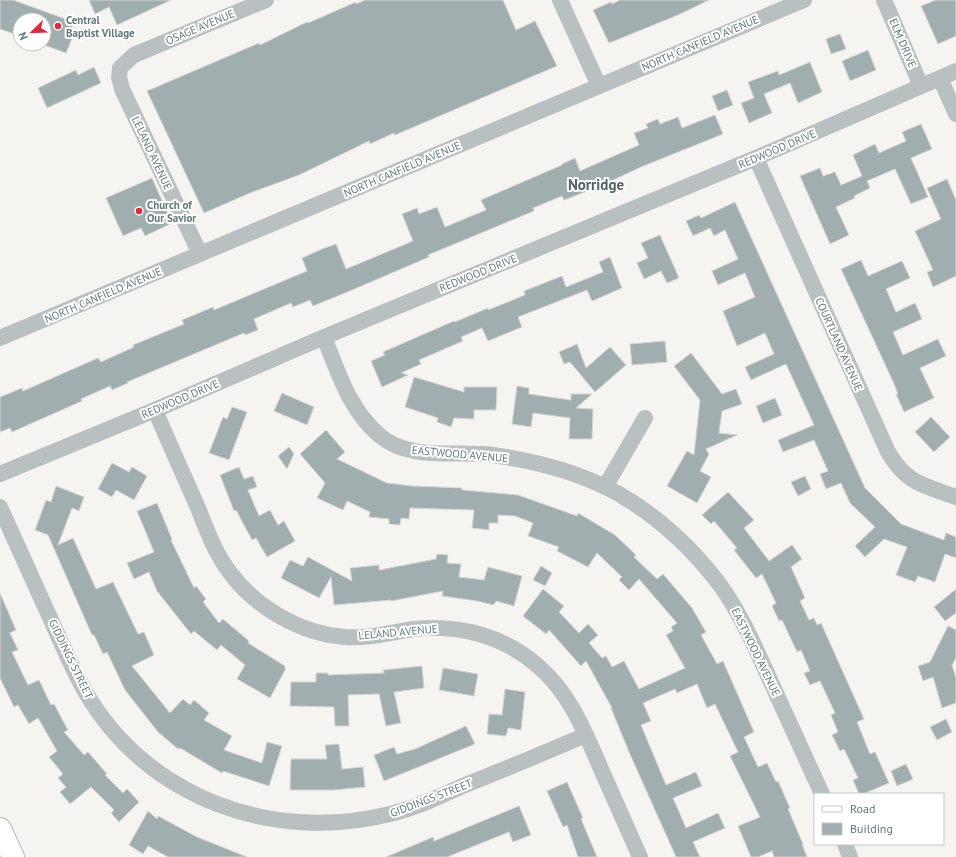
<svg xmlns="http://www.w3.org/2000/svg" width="956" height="857" font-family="'PT Sans',sans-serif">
<rect width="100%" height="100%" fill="#f5f4f1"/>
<path fill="#a1aeaf" stroke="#d6d5d4" d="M0,0H13L74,22L69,34L73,36L66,53L44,45V20H20V36L0,29Z
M89,0H171L117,25L109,7L95,14Z
M365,0H503L516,30L535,21L557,66L395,135L394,133L370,144L369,141L299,175L250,193L204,213L147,91L259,43L260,45L307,22L308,23L356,2V4Z
M620,0H709L678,15L609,43L593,10L611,2L612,4Z
M936,0H956V36L938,44L921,6Z
M840,34L846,49L831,54L826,39Z
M868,50L876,70L850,81L842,61Z
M810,62L822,92L798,103L790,83L764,94L772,113L749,123L741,103L754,98L748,82L778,71L779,75Z
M94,67L101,83L47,108L38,88L76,70L78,75Z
M727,90L733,105L718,111L712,96Z
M715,115L723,134L641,167L598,187L564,200L562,196L533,208L534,211L428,255L429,257L345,293L313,306L310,300L293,307L291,303L254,319L258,330L245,335L244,333L127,382L128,383L112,390L110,386L81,399L82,401L12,432L10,428L0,432V397L22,388L23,391L98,358L101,362L134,347L133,345L184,324L182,320L213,307L214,310L307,271L302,258L322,249L336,244L346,269L413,241L402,214L417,208L419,214L437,207L445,227L486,210L481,200L562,165V164L575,158L580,171L639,145L634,133L648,128L646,124L658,119L660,124L678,117L682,128Z
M921,124L932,149L911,158L928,197L911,204L895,169L867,181L870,188L854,196L855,198L836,207L849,235L830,244L800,176L820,168L823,176L835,172L841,185L862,176L853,155L875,144L879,153L906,141L902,132Z
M152,178L172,223L145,236L141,228L123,236L106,198Z
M947,179L956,200V276L933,287L927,272L933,270L915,231L941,219L927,188Z
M735,202L865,488L901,524L944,540L946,533L956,537V558L945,554L935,582L918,576L915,582L896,575L907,547L884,539L865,557L855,546L875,527L850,503L841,483L826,489L820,474L828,471L814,440L783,452L778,440L814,425L786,364L751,380L745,367L774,354L765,333L737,346L723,311L755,297L745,273L718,285L712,271L738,259L725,230L714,236L710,228L693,236L686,221L699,215L701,218Z
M660,235L679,278L667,283L661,271L644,279L637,263L648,258L641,243Z
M610,257L622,288L592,301L587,290L518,317L522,327L488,341L482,328L461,337L463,341L419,360L421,364L401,373L408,375L382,387L371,361L385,355L383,352L454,321L455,322L488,308V310L525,295L524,291L562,276L566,287L603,272L599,262Z
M861,260L868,276L902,261L910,278L886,289L896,312L915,303L922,319L893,332L903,355L938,339L946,356L920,368L934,398L904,412L896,394H898L895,386L841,269Z
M665,341L667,362L632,365L630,344Z
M577,344L586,368L610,347L626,365L595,392L570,362L564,364L559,352Z
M691,353L722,394L736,389L742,404L722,411L719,433L737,435L706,449L709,454L700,471L711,477L697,503L667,486L687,451L694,455L700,400L674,366Z
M414,377L464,392V387H497L496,410H474V419L454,418L451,427L437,422L438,418L405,407Z
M517,386L529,388V394L571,400V394H592L576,408L593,409L592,439H569L570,418L533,413L531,427L512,424Z
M282,393L314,407L307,425L274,411Z
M775,398L782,415L763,423L756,406Z
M232,407L247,412L229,460L209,453L223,417L227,419Z
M931,417L950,437L934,452L915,432Z
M326,430L345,452L337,459L387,483L413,486L462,488V490L518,495L577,516L578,513L615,535L636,555L634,557L657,579L663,574L692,608L706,632L701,635L717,664L723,661L754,732L744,737L758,767L767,763L776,782L778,781L790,808L788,809L803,844H802L807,857H774L772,851L758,857H751L738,826L760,817L730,756L738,752L715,704L707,708L697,684L677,693L675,689L643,703L651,721L641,725L666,785L696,772L702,786L673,798L686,828L718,813L725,828L693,842L700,857H676L629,752L611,708H612L586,661L581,666L549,630L546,634L523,616L543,589L564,606L559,612L579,633L588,624L598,635L589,643L602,658L606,656L612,667L624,661L639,689L685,668L666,635L673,631L671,627L677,623L639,579L629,590L619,580L622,577L597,553L588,567L557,551L559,547L528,536L533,523L515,516L498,515V523H489V530L472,528L474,510L410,508L409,519L401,518L400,525L389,524V519L369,517L370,512L347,501L343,510L317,498L325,483L300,454Z
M289,447L294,454L287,469L278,456Z
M112,463L129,472L132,467L147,476L134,500L116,490L112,497L98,489Z
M239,467L244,479L253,476L257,487L248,490L259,516L270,510L278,525L284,521L295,541L267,557L256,538L252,540L236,510L234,511L220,475Z
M805,476L811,489L798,496L791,482Z
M56,486L84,497L79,511L72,508L58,545L73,538L96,589L113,582L138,634L144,632L154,655L132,666L170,713L183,699L190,705L194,700L209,713L204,720L232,736L224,750L262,763L267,742L282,746L269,786L223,771L222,773L180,748L178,749L158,732L125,690L107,652L103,654L94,635H92L48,535L35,530L46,500L51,502Z
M728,492L754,520L744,528L769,561L792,545L802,559L791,567L805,598L800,601L809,620L814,618L817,625L821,623L864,719L857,722L870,754L875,752L889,783L863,794H859L853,780L858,778L844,749L840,751L832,735L838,732L831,715L835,713L820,681L810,685L804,673L810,671L801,650L797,652L782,620L779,621L772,606L776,603L762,574L756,578L734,550L737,548L714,521L711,524L702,515Z
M157,503L172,539L171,540L194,588L196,586L206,599L203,602L219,623L223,619L249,641L248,643L285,666V670L270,698L237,679L245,665L221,645L217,650L194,631L191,634L157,591L149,572L134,579L127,563L154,552L137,511Z
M437,554L448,555L447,563L461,564L459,577L484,580L488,567L522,576L514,606L496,601L494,605L477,601L442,596L443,591L391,601V600L334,605L331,577L319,598L281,578L290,560L303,566L308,557L352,581L350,568L379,565V570L436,559Z
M541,566L552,573L545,586L533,580Z
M956,589V613L945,621L934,607Z
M0,593L16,630L10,633L18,650L12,652L28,685L39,680L51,705L54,704L68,730L64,732L84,755L88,752L107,774L105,775L123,793L127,789L139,802L119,822L111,813L114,810L91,787L70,804L60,792L66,787L58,778L63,774L49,757L57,751L38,718L29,724L18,705L14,707L0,678Z
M948,626L956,630V658L952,665L956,678V703L942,708L933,677L923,681L918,666L930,662Z
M422,666L424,688L394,692L401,723L386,726L379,694L348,695L349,726H335L334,707L290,706L291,682H316V673H328V675L384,673L383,670Z
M443,668L478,674L474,696L439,690Z
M505,689L525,692L521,730L508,728L506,736L487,734L489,714L502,715Z
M946,719L952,732L937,740L930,727Z
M466,726L475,744L384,781L374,755L394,747L397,754L415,749Z
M339,744L342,769L363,767L365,787L334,790H290L291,759H327L325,745Z
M906,764L913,779L897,786L891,771Z
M567,782L583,818L581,819L597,857H578L567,825L563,827L547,791Z
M519,806L531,835L513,842L509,832L447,857H386L433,837L434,841Z
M148,811L157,819L158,816L197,837L247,857H168L148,846L143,854L129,845Z"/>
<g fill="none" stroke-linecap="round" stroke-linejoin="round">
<g stroke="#acb5b6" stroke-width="24">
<path id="secondary" d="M0,829L13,857"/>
</g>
<path stroke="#b9c0c1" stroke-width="16" d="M560,0L599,86
M884,0L921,86
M940,78L956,114
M756,158L888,452C907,484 923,485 956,497
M200,254L122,89L119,77L120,68L134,55L266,0
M324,337C338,372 349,409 379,435C410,462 456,450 493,455C542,462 591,475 632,502C666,524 696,553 720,585C741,614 755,647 770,680C787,718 805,756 822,794
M0,338L804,0
M155,410C169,443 184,476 198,508C207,531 216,555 231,574C257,608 301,634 345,637C369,639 391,632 414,629C459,624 504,636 538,666C570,693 585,732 601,769C614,798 627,828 640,857
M0,474L155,410L324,337L756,158L956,71
M605,487L645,418
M0,507C17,545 34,582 51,620C62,644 72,669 86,693C148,799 273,843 390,814C416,808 441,796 465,785C506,769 546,752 586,735
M845,844L850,857"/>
<use href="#secondary" stroke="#fff" stroke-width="22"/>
</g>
<g fill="#d72f40" stroke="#fff" stroke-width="1.5">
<circle cx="58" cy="26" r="4"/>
<circle cx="139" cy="211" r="4"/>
</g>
<g text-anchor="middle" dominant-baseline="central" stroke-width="4" stroke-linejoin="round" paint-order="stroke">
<g font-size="11" font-weight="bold" fill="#62797b" stroke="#fff" text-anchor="start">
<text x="66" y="20">Central<tspan x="66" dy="13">Baptist Village</tspan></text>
<text x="147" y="205">Church of<tspan x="147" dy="13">Our Savior</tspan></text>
</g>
<g font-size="11" fill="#62797b" stroke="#fff">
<text transform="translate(200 27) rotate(-23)">OSAGE AVENUE</text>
<text transform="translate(700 43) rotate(-23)">NORTH CANFIELD AVENUE</text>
<text transform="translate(903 43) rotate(67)">ELM DRIVE</text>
<text transform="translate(777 149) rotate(-23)">REDWOOD DRIVE</text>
<text transform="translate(152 153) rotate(65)">LELAND AVENUE</text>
<text transform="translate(402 169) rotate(-23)">NORTH CANFIELD AVENUE</text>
<text transform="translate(478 273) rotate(-22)">REDWOOD DRIVE</text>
<text transform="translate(103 295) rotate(-23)">NORTH CANFIELD AVENUE</text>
<text transform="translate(839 344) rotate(66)">COURTLAND AVENUE</text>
<text transform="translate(180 399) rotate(-23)">REDWOOD DRIVE</text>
<text transform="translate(460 454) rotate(5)">EASTWOOD AVENUE</text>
<text transform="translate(398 632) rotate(-5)">LELAND AVENUE</text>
<text transform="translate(756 652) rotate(64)">EASTWOOD AVENUE</text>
<text transform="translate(71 659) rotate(64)">GIDDINGS STREET</text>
<text transform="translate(431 798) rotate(-21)">GIDDINGS STREET</text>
</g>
<g font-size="15" font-weight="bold" fill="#536466" stroke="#fff">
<text x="596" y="184">Norridge</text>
</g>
</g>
<rect x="814" y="793" width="130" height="52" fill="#ffffff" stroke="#c0c9ca"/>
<rect x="822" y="806" width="20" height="6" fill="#ffffff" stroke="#c0c9ca"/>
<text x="850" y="813" font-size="12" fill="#62797b">Road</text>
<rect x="822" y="823" width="20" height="12" fill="#a1aeaf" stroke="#c0c9ca"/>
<text x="850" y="833" font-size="12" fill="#62797b">Building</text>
<g transform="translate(32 32) rotate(247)"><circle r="19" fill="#ffffff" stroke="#c0c9ca"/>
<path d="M0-3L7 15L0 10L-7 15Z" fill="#d72f40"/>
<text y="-6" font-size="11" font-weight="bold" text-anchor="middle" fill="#62797b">N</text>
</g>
</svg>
